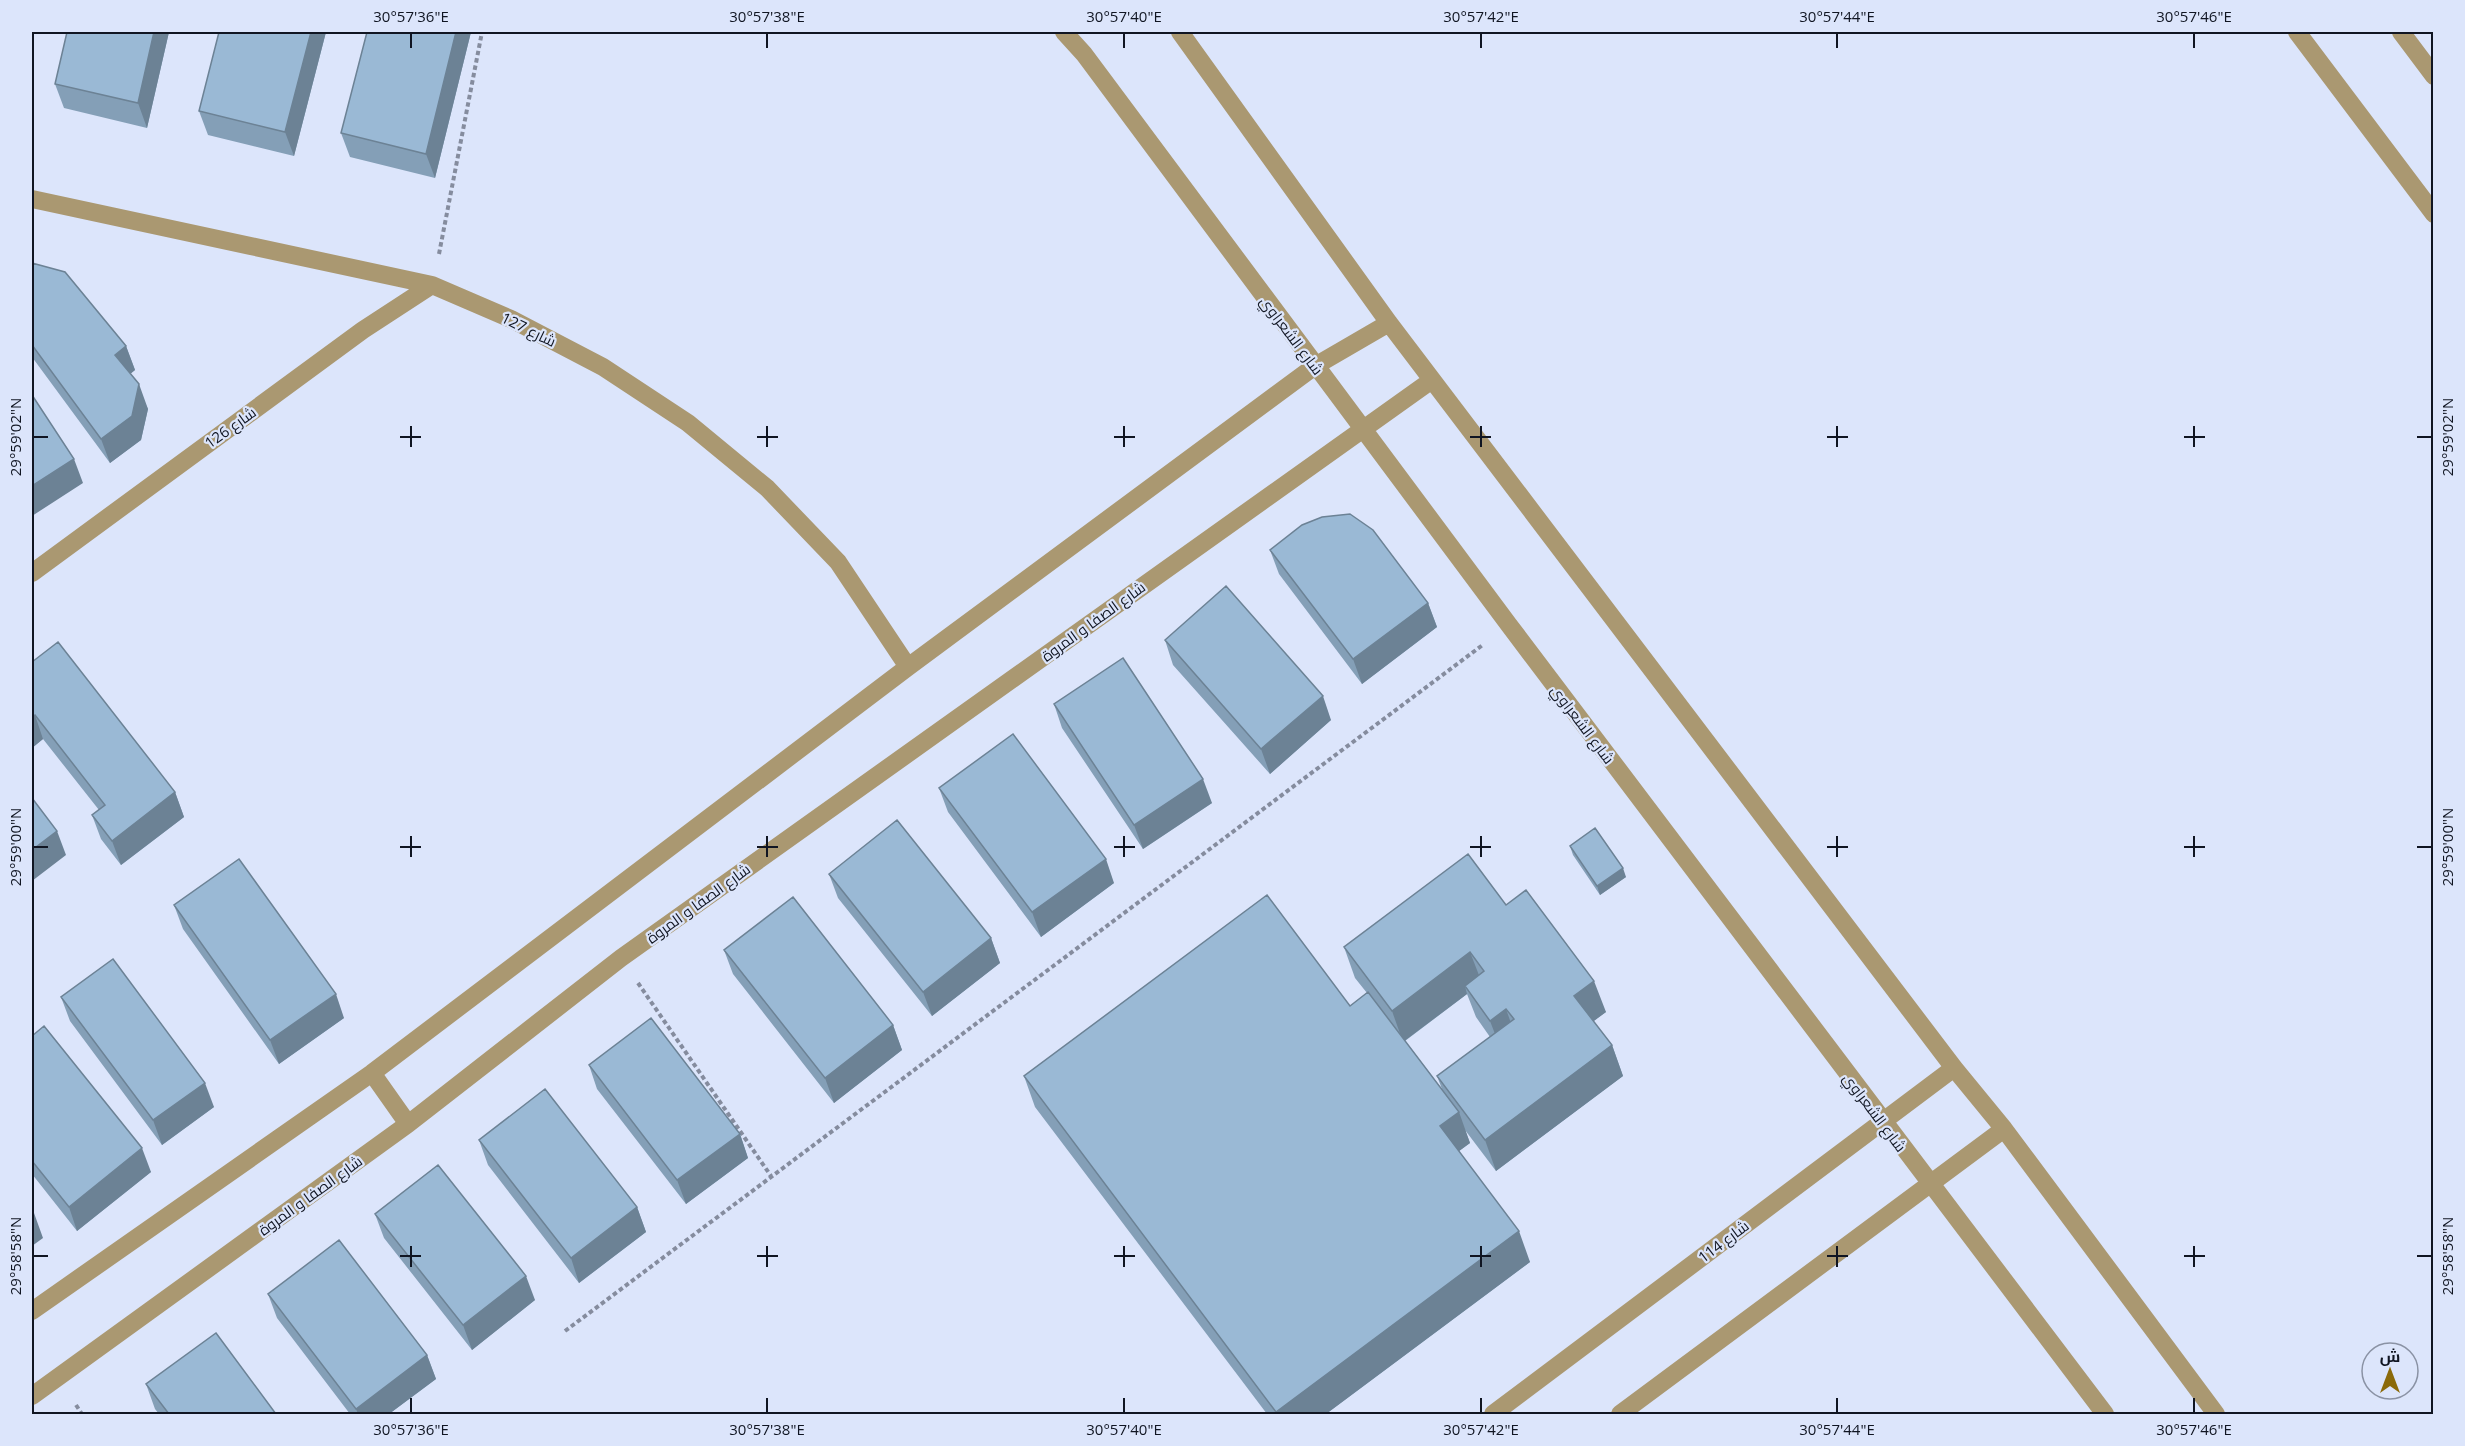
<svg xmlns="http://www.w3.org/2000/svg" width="2465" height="1446" font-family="'Open Sans',Cairo,sans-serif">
<rect width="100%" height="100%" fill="#dce5fb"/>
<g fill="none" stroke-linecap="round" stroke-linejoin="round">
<path stroke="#858c9e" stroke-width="4" stroke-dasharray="4.5 3" stroke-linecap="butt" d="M439,254L482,32
M638,983L771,1176
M565,1331L1484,644
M76,1405L82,1414"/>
<path stroke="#aa9871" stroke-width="18" d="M2297,32L2434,214
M2401,32L2434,76"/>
<path stroke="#aa9871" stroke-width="18" d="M1064,32L1084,54L1509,625L2105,1414
M1180,32L1389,323L1954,1068L2004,1129L2216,1414
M32,199L432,285L511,319L603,367L688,423L767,488L838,562L908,667
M32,573L363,330L432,285
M372,1073L408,1124
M32,1311L372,1073L908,667L1315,366L1389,323
M32,1396L408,1124L621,958L1432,380
M1493,1414L1954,1068
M1620,1414L2004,1129"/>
</g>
<path fill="#849fb7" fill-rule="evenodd" d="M169,32L147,128L64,108L55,84Z
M219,32H326L294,156L208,135L199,111Z
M367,32H471L435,178L350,157L341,133Z
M32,263L126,346L135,370L130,374L148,409L141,440L110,463L32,357Z
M1270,550L1428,603L1437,627L1362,684L1279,574Z
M1165,640L1331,720L1270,774L1173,665Z
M32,662L175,792L184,817L121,865L101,839L92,815L99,810L43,739L32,748Z
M1054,704L1212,803L1143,849L1062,728Z
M939,788L1114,883L1041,937L948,812Z
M1570,846L1626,877L1600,895L1573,855Z
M829,874L991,938L1000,963L932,1016L838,898Z
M174,905L344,1018L279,1064L183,929Z
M1506,905L1606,1012L1593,1021L1612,1045L1623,1076L1496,1171L1465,1130L1470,1143L1459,1151L1530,1262L1326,1414H1267L1035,1107L1024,1076L1350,1006L1367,993L1355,978L1344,947ZM1467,994L1476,1017L1490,1037L1437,1076L1442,1089L1405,1041Z
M724,950L893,1025L902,1050L834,1103L733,974Z
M61,997L214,1107L162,1145L70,1021Z
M32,1036L151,1172L77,1231L32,1174Z
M589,1065L740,1134L748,1158L686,1204L597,1089Z
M479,1140L637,1207L646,1232L579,1283L488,1165Z
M375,1214L535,1300L472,1350L384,1238Z
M268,1294L427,1355L436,1379L389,1414H350L277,1318Z
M146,1384L276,1414H159L155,1409Z"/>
<path fill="#6c8295" d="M154,32H169L147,128L138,103Z
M311,32H326L294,156L285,132Z
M456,32H471L435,178L426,154Z
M126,346L135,370L124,379L115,355Z
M139,384L148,409L141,440L110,463L101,439Z
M74,459L83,483L32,516V486Z
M1428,603L1437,627L1362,684L1353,659Z
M1323,696L1331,720L1270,774L1261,749Z
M35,715L43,739L32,748V717Z
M1203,779L1212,803L1143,849L1134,825Z
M175,792L184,817L121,865L112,841Z
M57,831L66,855L32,881V850Z
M1106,859L1114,883L1041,937L1032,912Z
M1623,868L1626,877L1600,895L1597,886Z
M991,938L1000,963L932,1016L923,992Z
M1470,952L1482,983L1465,986L1467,994L1403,1042L1392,1011Z
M1594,981L1606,1012L1586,1027L1574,996Z
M336,994L344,1018L279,1064L270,1040Z
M1506,1009L1517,1040L1502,1052L1490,1021Z
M893,1025L902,1050L834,1103L825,1078Z
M1612,1045L1623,1076L1496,1171L1485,1140Z
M205,1083L214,1107L162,1145L153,1120Z
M1459,1112L1470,1143L1451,1157L1440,1126Z
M740,1134L748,1158L686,1204L677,1180Z
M142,1148L151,1172L77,1231L69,1207Z
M637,1207L646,1232L579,1283L571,1258Z
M34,1213L43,1238L32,1246V1215Z
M1519,1231L1530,1262L1326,1414H1277L1276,1412Z
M526,1276L535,1300L472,1350L463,1325Z
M427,1355L436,1379L389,1414H358L356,1409Z"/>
<path fill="#9ab9d5" stroke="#6c8295" stroke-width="1.5" d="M67,32H154L138,103L55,84Z
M219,32H311L285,132L199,111Z
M367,32H456L426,154L341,133Z
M32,263L65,272L126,346L115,355L139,384L132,416L101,439L32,345Z
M32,395L74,459L32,486Z
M1350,514L1373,530L1428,603L1353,659L1270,550L1302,525L1322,517Z
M1226,586L1323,696L1261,749L1165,640Z
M58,642L175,792L112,841L92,815L105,805L35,715L32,717V662Z
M1123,658L1203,779L1134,825L1054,704Z
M1013,734L1106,859L1032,912L939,788Z
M32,798L57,831L32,850Z
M897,820L991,938L923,992L829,874Z
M1595,828L1623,868L1597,886L1570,846Z
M1468,854L1506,905L1526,890L1594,981L1574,996L1612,1045L1485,1140L1437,1076L1514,1019L1506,1009L1490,1021L1465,986L1484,971L1470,952L1392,1011L1344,947Z
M239,859L336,994L270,1040L174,905Z
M1267,895L1350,1006L1368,992L1459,1112L1440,1126L1519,1231L1276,1412L1024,1076Z
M793,897L893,1025L825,1078L724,950Z
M113,959L205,1083L153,1120L61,997Z
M651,1018L740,1134L677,1180L589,1065Z
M44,1026L142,1148L69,1207L32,1161V1036Z
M545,1089L637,1207L571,1258L479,1140Z
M438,1165L526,1276L463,1325L375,1214Z
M339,1240L427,1355L356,1409L268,1294Z
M216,1333L276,1414H169L146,1384Z"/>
<path fill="none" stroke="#101522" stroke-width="2" d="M411,33V48M767,33V48M1124,33V48M1481,33V48M1837,33V48M2194,33V48M411,426V447M767,426V447M1124,426V447M1481,426V447M1837,426V447M2194,426V447M33,437H48M400,437H421M757,437H778M1114,437H1135M1470,437H1491M1827,437H1848M2184,437H2205M2417,437H2432M411,836V857M767,836V857M1124,836V857M1481,836V857M1837,836V857M2194,836V857M33,847H48M400,847H421M757,847H778M1114,847H1135M1470,847H1491M1827,847H1848M2184,847H2205M2417,847H2432M411,1246V1267M767,1246V1267M1124,1246V1267M1481,1246V1267M1837,1246V1267M2194,1246V1267M33,1256H48M400,1256H421M757,1256H778M1114,1256H1135M1470,1256H1491M1827,1256H1848M2184,1256H2205M2417,1256H2432M411,1398V1413M767,1398V1413M1124,1398V1413M1481,1398V1413M1837,1398V1413M2194,1398V1413"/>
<g text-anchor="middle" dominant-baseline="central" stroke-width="4.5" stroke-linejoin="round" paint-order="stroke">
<g font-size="15" fill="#101522" stroke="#dce5fb">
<text transform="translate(529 329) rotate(26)">شارع 127</text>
<text transform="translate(1292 335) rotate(53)">شارع الشعراوي</text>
<text transform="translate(230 427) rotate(-36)">شارع 126</text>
<text transform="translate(1093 621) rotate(-36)">شارع الصفا و المروة</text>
<text transform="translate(1583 724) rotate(53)">شارع الشعراوي</text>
<text transform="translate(698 903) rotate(-36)">شارع الصفا و المروة</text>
<text transform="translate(1875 1112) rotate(53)">شارع الشعراوي</text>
<text transform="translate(310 1195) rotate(-36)">شارع الصفا و المروة</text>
<text transform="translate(1723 1241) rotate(-37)">شارع 114</text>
</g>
</g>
<rect width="2465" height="1446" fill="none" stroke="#dce5fb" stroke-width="66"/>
<g transform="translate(2390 1371)"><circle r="28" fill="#dce5fb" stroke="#8a92a4" stroke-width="1.5"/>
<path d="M0-4.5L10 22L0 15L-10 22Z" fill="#8b6a0a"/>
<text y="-9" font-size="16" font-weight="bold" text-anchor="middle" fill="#101522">ش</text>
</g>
<rect x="33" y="33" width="2399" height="1380" fill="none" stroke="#101522" stroke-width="2"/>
<g font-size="15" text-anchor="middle" fill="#101522">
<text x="411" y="22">30°57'36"E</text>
<text x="767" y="22">30°57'38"E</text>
<text x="1124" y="22">30°57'40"E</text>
<text x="1481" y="22">30°57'42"E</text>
<text x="1837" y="22">30°57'44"E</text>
<text x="2194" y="22">30°57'46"E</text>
<text transform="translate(16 437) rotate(-90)" y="5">29°59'02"N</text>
<text transform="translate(2448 437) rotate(-90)" y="5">29°59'02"N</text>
<text transform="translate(16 847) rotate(-90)" y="5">29°59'00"N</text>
<text transform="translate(2448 847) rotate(-90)" y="5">29°59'00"N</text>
<text transform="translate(16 1256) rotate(-90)" y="5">29°58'58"N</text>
<text transform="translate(2448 1256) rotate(-90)" y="5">29°58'58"N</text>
<text x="411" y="1435">30°57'36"E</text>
<text x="767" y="1435">30°57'38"E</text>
<text x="1124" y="1435">30°57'40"E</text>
<text x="1481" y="1435">30°57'42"E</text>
<text x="1837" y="1435">30°57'44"E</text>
<text x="2194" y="1435">30°57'46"E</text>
</g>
</svg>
